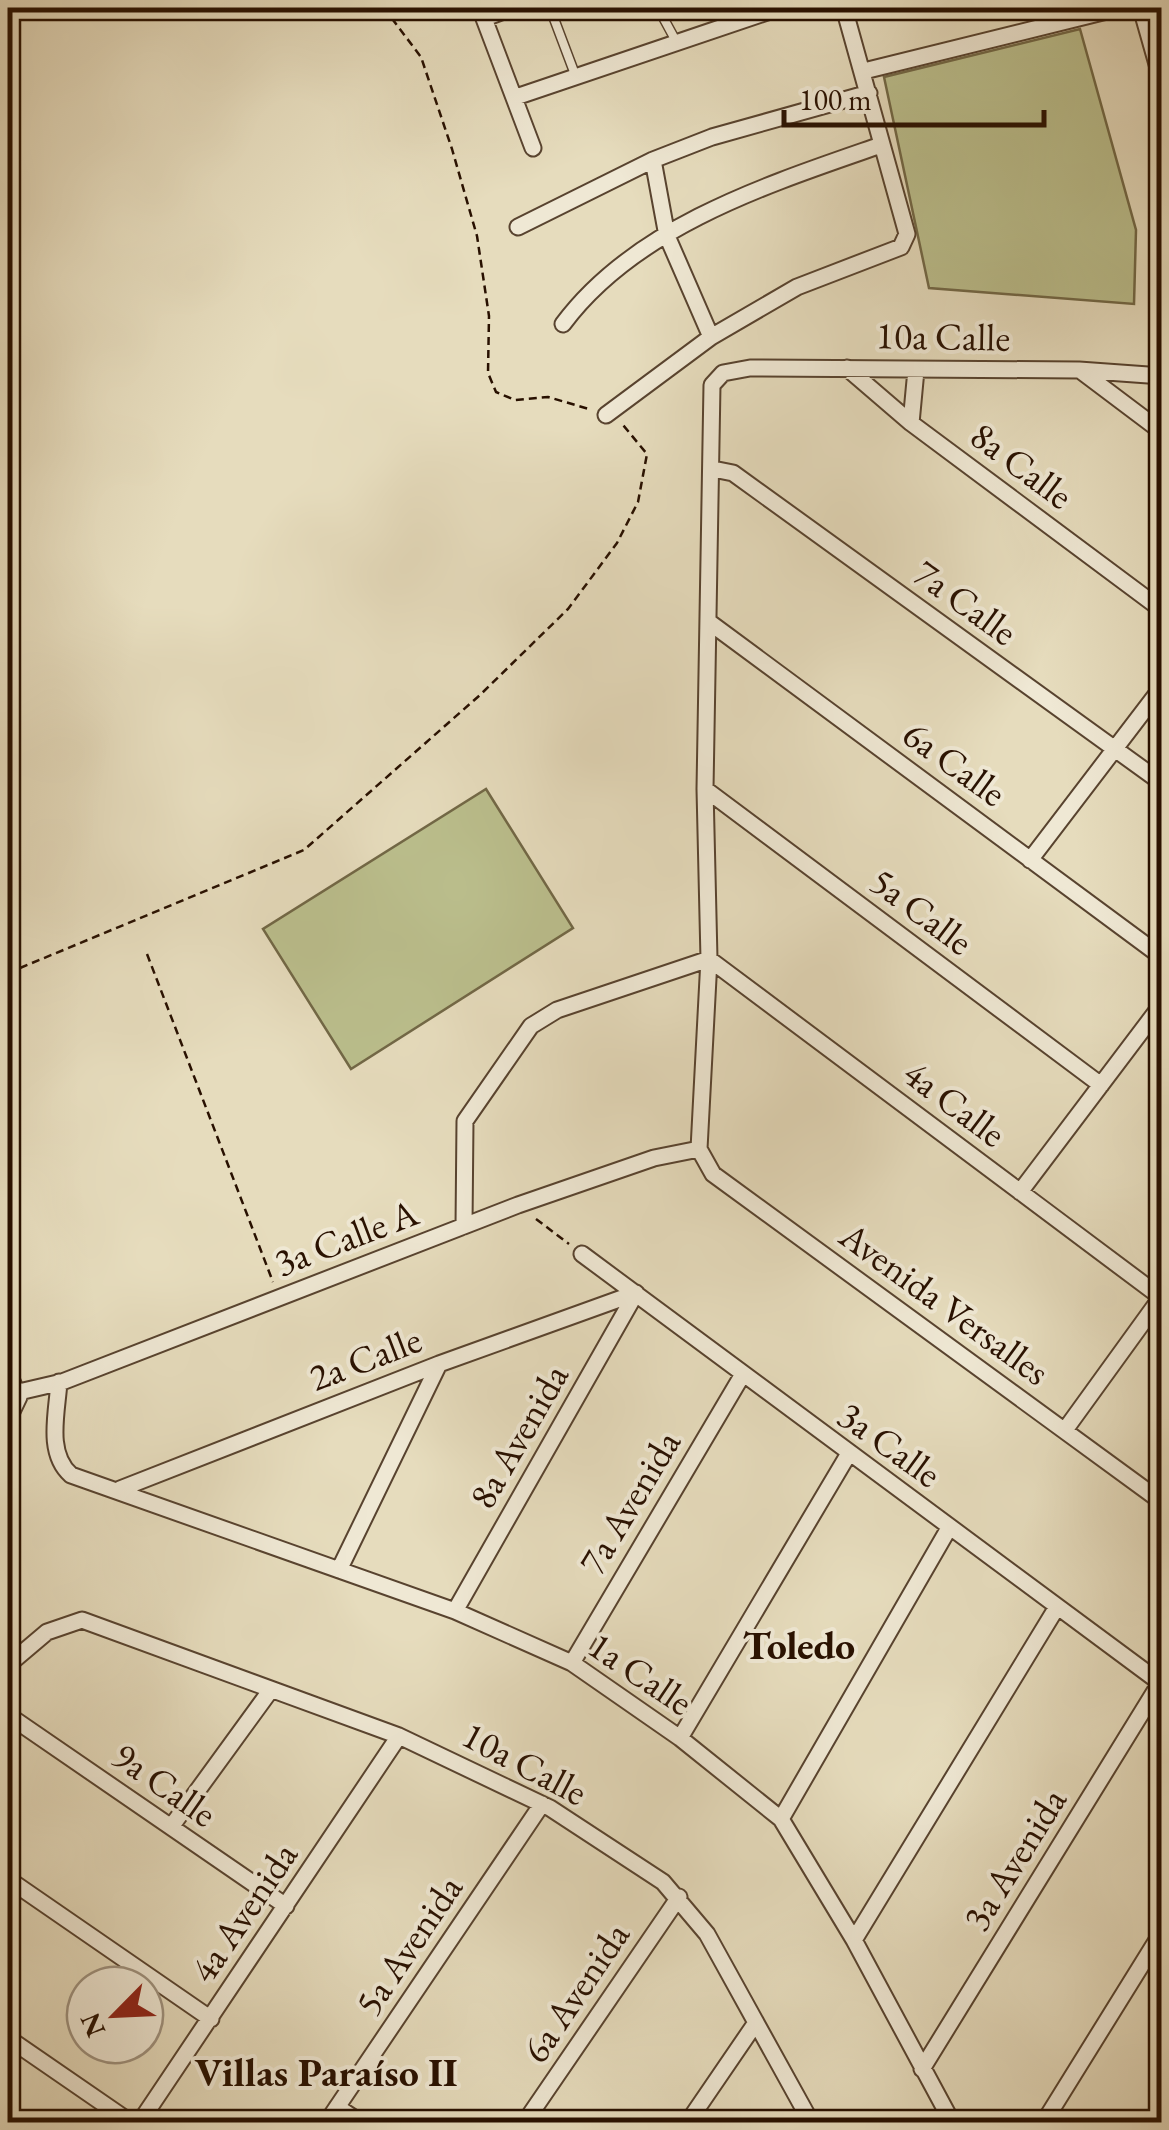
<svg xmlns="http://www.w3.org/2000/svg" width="1169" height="2130" font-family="'EB Garamond',serif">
<rect width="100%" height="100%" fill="#e6dcbd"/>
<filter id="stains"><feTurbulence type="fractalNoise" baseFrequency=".002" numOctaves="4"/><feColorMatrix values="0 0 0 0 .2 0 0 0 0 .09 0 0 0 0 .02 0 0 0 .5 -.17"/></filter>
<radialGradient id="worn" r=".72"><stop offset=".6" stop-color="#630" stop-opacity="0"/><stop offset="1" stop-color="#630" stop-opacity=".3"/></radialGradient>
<path fill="#bbbf8d" stroke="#726846" stroke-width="2.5" d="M1080,29L1136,230L1134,304L929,288L884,77Z
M486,789L573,928L351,1069L263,929Z"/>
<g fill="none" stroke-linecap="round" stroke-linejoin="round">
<g stroke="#58432f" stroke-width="11">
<path id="lane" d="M550,8L576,77
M658,8L677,43"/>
</g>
<g stroke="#58432f" stroke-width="19">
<path id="street" d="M480,8L533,148
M1141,8L1162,82
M485,18L512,8
M864,71L1119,8
M516,97L779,8
M653,160L667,236L711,337
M518,227L653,160L712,137L869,93
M563,324C636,226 769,184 881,145
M847,368L911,423L1162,610
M1081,371L1162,432
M606,415L711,337L797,287L901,247L907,234L844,8
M911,423L916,370
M713,469L733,473L1162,783
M709,622L1162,957
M705,789L1101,1085
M1030,860L1162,687
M699,1149L709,959L705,789L712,385L723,373L750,368L1079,370L1162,376
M699,1149L713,1174L1162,1502
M1020,1192L1162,1004
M464,1226L465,1121L531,1026L557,1010L709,959L1162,1298
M582,1254L1162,1684
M8,1372L19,1397L8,1420
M59,1382C57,1413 46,1453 71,1475L455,1611L572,1663L680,1738L781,1819L854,1940L952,2122
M19,1392L62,1382L518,1205L654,1158L699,1149
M1065,1430L1162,1296
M120,1489L439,1364L636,1293
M339,1570L439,1364
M455,1611L636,1293
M572,1663L743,1374
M8,1665L47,1632L82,1620L399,1736L550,1808L663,1882L707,1934L811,2122
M8,1715L286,1906
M680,1738L848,1455
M781,1819L949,1528
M171,1827L270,1691
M8,1879L211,2019
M854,1940L1057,1607
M8,2038L130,2122
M922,2069L1160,1683
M337,2107L360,2122
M140,2122L399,1736
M327,2122L542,1804
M525,2122L679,1897
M688,2122L755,2024
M1044,2122L1162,1932"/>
</g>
<path stroke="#281000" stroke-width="2.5" stroke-dasharray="8 5" stroke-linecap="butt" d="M384,8L421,57L452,149L477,236L489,316L488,373L496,392L515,400L548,397L589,409
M147,954L273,1282
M8,973L304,850L480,695L568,609L617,543L638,502L647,454L623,425
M536,1219L569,1244"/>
<use href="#lane" stroke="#efe8d4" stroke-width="8"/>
<use href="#street" stroke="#efe8d4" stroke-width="15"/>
</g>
<g text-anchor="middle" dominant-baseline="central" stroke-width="8" stroke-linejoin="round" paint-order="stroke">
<g font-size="38" fill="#281000" stroke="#efe8d4">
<text transform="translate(943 336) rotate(1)">10a Calle</text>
<text transform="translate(1022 465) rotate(37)">8a Calle</text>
<text transform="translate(966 602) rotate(36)">7a Calle</text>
<text transform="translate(955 763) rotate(36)">6a Calle</text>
<text transform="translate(922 911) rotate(37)">5a Calle</text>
<text transform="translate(955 1103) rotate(37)">4a Calle</text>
<text transform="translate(346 1237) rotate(-21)">3a Calle A</text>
<text transform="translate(945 1303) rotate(36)">Avenida Versalles</text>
<text transform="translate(365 1358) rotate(-21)">2a Calle</text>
<text transform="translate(518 1436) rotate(-60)">8a Avenida</text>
<text transform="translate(890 1444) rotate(36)">3a Calle</text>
<text transform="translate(629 1502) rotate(-59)">7a Avenida</text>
<text transform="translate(641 1673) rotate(34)">1a Calle</text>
<text transform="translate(525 1763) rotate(28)">10a Calle</text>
<text transform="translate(165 1784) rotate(35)">9a Calle</text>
<text transform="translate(1014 1859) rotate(-58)">3a Avenida</text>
<text transform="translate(243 1912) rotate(-56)">4a Avenida</text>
<text transform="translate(408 1945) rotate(-56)">5a Avenida</text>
<text transform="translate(575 1992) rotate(-56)">6a Avenida</text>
</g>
<g font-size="40" font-weight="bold" fill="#281000" stroke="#efe8d4">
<text x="799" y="1645">Toledo</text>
<text x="326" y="2072">Villas Paraíso II</text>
</g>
</g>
<rect width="1169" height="2130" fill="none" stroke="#e6dcbd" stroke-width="40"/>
<rect x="10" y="10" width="1149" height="2110" fill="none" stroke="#281000" stroke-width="5"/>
<rect x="20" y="20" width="1129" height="2090" fill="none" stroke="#281000" stroke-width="2.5"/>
<g transform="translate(115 2015) rotate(246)"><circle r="48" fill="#efe8d4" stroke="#9f927f" stroke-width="2.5"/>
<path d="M0-8L18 38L0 25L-18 38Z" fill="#8f2418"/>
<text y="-15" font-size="28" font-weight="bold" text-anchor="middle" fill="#281000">N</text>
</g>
<path d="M784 110v15h260v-15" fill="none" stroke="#281000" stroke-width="5"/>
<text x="799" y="110" font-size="30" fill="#281000" stroke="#efe8d4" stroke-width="8" paint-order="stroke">100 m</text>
<rect width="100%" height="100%" filter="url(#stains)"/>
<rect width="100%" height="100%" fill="url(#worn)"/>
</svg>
